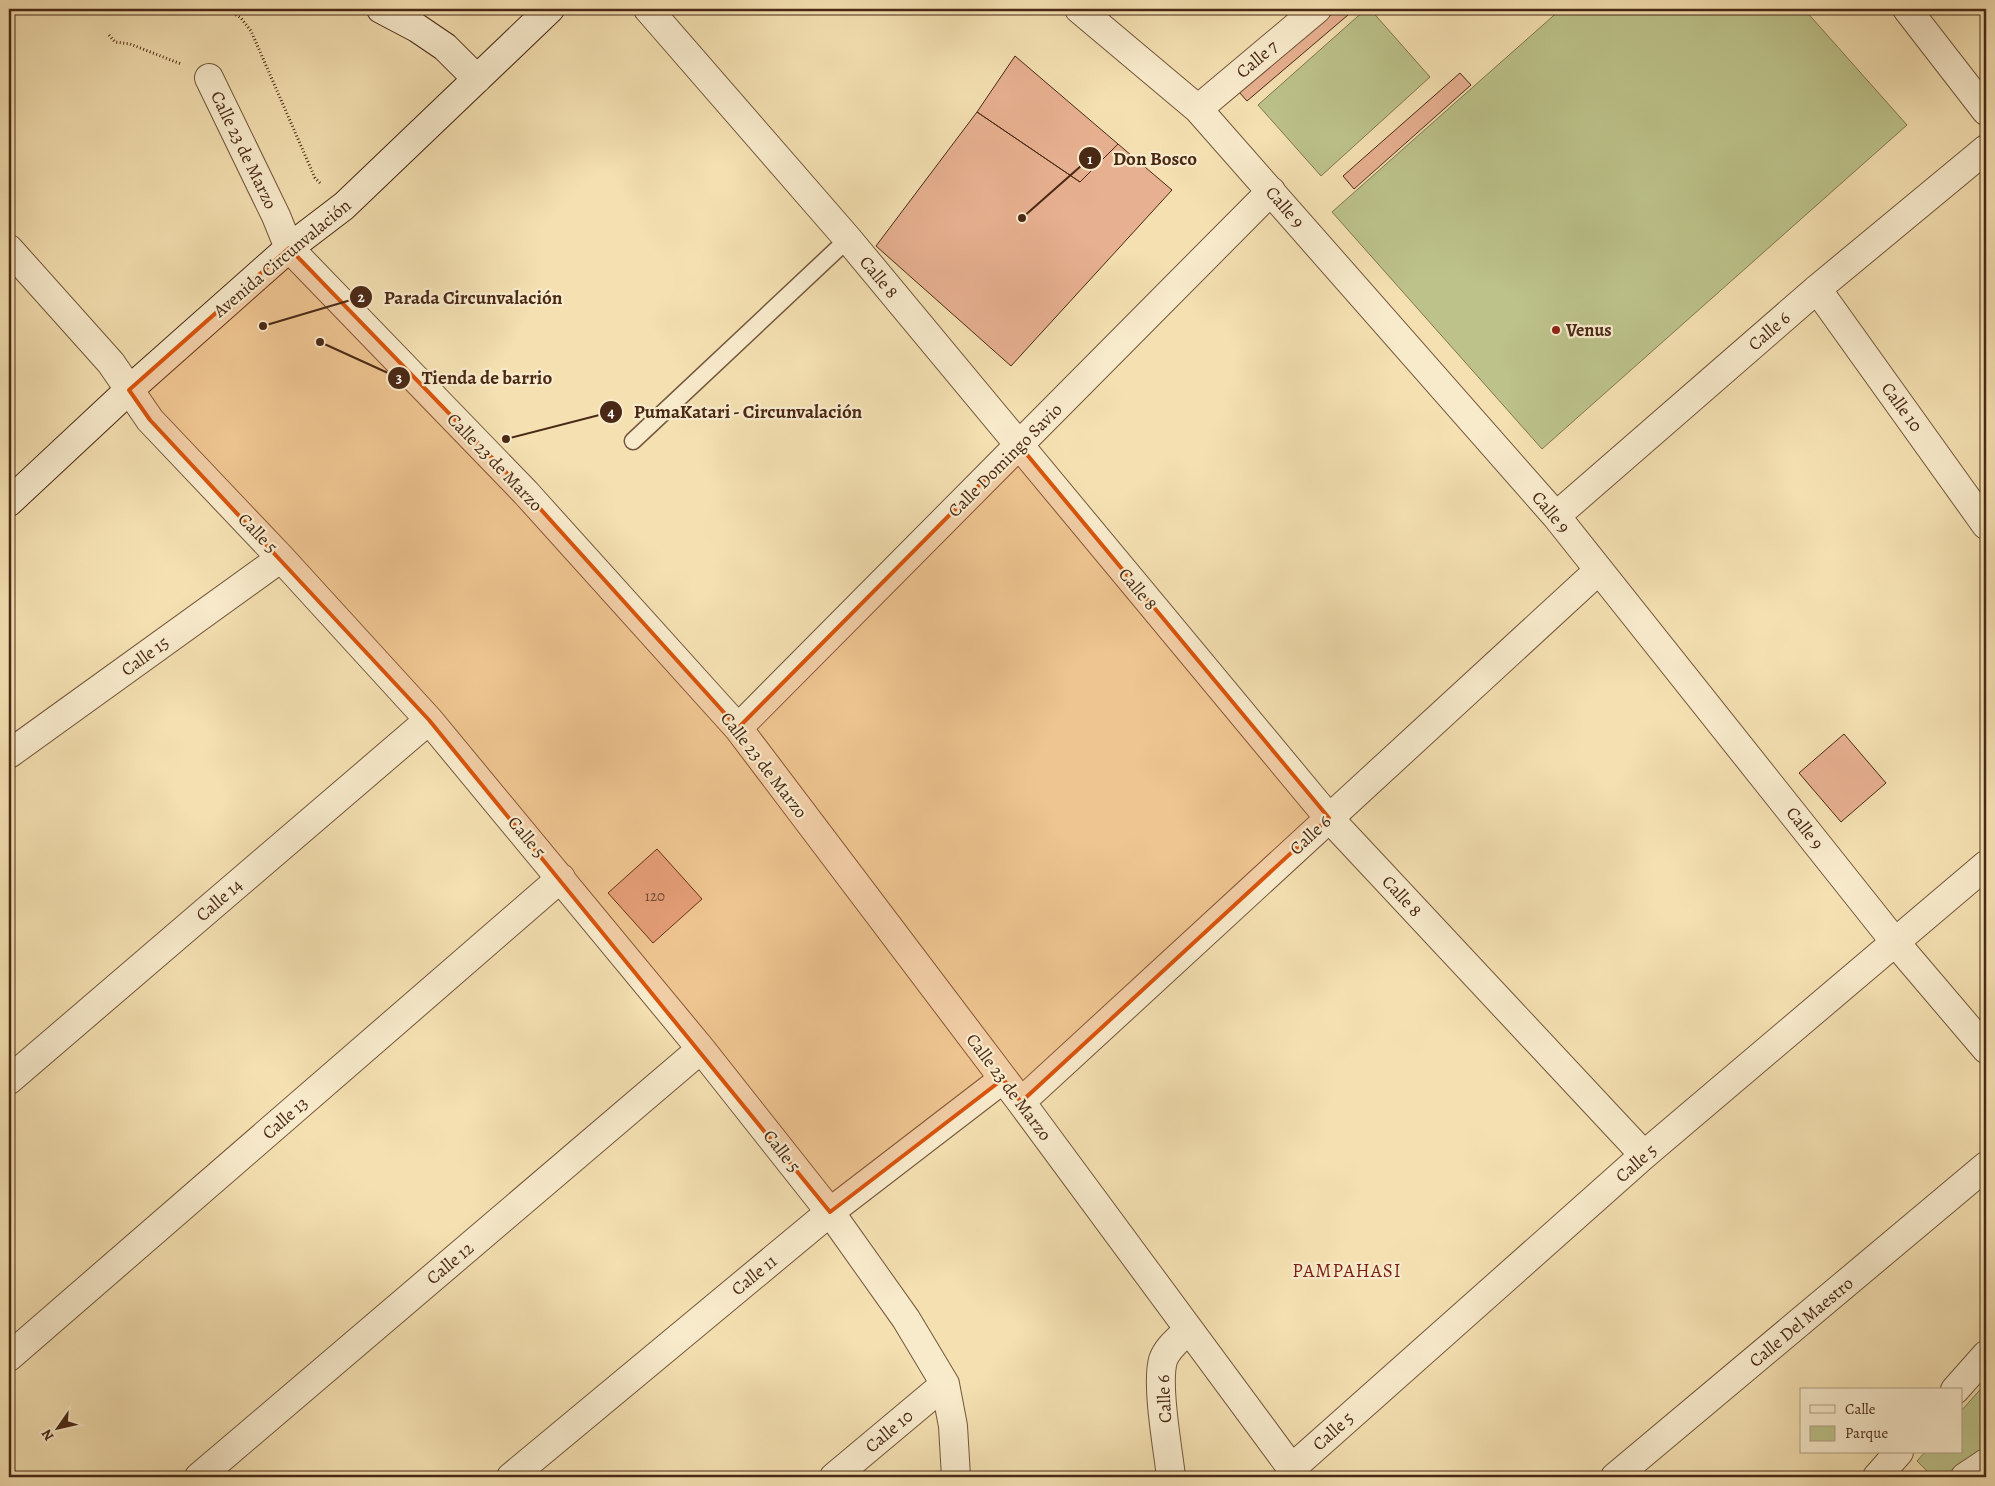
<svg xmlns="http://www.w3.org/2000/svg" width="1995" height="1486" font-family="Alegreya,serif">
<rect width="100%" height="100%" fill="#f4e0b1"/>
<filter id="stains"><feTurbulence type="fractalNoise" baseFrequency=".004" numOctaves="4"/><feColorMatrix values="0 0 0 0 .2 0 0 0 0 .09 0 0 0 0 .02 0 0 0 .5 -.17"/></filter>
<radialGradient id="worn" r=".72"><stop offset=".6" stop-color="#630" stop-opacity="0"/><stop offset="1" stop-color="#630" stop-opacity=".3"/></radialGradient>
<path fill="#bcc28a" stroke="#827550" d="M1366,9H1370L1430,77L1321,176L1258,105Z
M1561,9H1804L1907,125L1542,449L1332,212Z
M1986,1383V1451L1947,1477H1933L1917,1461L1925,1452H1961V1411Z"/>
<path fill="#e7b090" stroke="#492815" d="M1338,9H1355L1247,101L1239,92Z
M1015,56L1118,144L1080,182L977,112Z
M1460,73L1471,85L1354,189L1343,176Z
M977,112L1080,182L1118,144L1172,190L1011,366L876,246Z
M1844,734L1886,783L1841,822L1799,773Z
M657,849L702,899L653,943L608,893Z"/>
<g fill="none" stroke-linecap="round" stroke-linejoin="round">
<g stroke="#74563c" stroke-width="19">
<path id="lane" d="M633,441L848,239"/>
</g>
<g stroke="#74563c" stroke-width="30">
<path id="street" d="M648,9L848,239L1329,818L1644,1155
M1079,9L1198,109L1556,516L1895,942L1986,1049
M1907,9L1986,111
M209,78L276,216L289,248L526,493L738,728L1021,1102L1298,1477
M1198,109L1317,9
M9,249L111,363L150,420L281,558L429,720L701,1049L830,1212L906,1319L945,1384L953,1426L956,1477
M1817,289L1986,525
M1556,516L1817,289L1986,149
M738,728L1271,191
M9,754L281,558
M9,1080L429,720
M1021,1102L1599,570
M9,1357L561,878
M1955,1390L1986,1355
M1292,1468L1644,1155L1986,865
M199,1477L701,1049
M511,1477L830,1212L1003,1079
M834,1477L945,1384
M1171,1477C1168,1449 1156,1386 1163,1360C1167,1348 1179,1339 1188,1330
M1615,1477L1986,1166
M1877,1477L1899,1452
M1965,1477L1986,1463"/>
</g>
<g stroke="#492815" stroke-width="30">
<path id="secondary" d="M381,9L417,28L445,47L477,79
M9,502L129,390L289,248L344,206L550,9"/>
</g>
<path stroke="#492815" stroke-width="3" stroke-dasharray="1 2.5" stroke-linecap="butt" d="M227,9L241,18L251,31L315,178L321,184
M109,35L115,42L130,44L181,64"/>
<use href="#lane" stroke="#f8ebcc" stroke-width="16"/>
<use href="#street" stroke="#f8ebcc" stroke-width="28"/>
<use href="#secondary" stroke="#f8ebcc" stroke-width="28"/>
</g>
<path fill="#d8540d" fill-opacity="0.2" stroke="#d8540d" stroke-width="4" stroke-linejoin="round" d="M289,248L526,493L738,728L1019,445L1329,818L1021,1102L1003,1079L830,1212L429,720L150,420L129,390Z"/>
<circle fill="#8f2418" stroke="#f8ebcc" stroke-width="2" cx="1556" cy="330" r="5"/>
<g text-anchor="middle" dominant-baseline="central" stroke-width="4.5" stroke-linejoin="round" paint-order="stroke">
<g font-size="15" fill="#704a34">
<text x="655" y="896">120</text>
</g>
<g font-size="18" fill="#492815" stroke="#f8ebcc">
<text transform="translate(1257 59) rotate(-40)">Calle 7</text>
<text transform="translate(244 150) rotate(64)">Calle 23 de Marzo</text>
<text transform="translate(1285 207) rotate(49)">Calle 9</text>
<text transform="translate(282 258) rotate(-40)">Avenida Circunvalación</text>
<text transform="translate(879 277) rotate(50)">Calle 8</text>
<text transform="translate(1769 331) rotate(-41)">Calle 6</text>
<text transform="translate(1902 407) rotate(54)">Calle 10</text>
<text transform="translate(1005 460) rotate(-45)">Calle Domingo Savio</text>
<text transform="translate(495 462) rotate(46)">Calle 23 de Marzo</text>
<text transform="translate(1551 512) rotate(50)">Calle 9</text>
<text transform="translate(258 533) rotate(46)">Calle 5</text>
<text transform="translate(1138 589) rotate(50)">Calle 8</text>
<text transform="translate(145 656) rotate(-36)">Calle 15</text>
<text transform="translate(764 765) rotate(52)">Calle 23 de Marzo</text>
<text transform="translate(1805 828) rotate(52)">Calle 9</text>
<text transform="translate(1310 835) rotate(-43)">Calle 6</text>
<text transform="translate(527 837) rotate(50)">Calle 5</text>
<text transform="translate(1402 896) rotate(47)">Calle 8</text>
<text transform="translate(219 900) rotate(-41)">Calle 14</text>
<text transform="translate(1009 1087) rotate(53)">Calle 23 de Marzo</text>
<text transform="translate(285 1118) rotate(-41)">Calle 13</text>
<text transform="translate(782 1151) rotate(52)">Calle 5</text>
<text transform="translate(1636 1163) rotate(-41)">Calle 5</text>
<text transform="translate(450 1263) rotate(-40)">Calle 12</text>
<text transform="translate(754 1275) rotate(-39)">Calle 11</text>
<text transform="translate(1801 1322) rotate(-40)">Calle Del Maestro</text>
<text transform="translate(1164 1399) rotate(-93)">Calle 6</text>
<text transform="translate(889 1431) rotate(-40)">Calle 10</text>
<text transform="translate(1333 1431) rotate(-42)">Calle 5</text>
</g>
<g font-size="18" font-weight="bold" fill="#492815" stroke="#f8ebcc" text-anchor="start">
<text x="1566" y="330">Venus</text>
</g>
<g font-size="19" letter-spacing="1" fill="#7a1f14" stroke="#f8ebcc">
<text x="1347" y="1271">PAMPAHASI</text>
</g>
</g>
<path fill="none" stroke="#492815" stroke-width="2" d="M1022 218L1090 158M263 326L361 297M320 342L399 378M506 439L611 412"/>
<g fill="#492815" stroke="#f8ebcc" stroke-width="2">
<circle cx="1022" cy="218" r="5"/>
<circle cx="263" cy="326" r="5"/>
<circle cx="320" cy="342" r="5"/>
<circle cx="506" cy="439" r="5"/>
<circle cx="1090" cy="158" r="12"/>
<circle cx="361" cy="297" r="12"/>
<circle cx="399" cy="378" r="12"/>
<circle cx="611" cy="412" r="12"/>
</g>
<g font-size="15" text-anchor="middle" font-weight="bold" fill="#fff">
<text x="1090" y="164">1</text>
<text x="361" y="302">2</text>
<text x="399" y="383">3</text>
<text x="611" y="417">4</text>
</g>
<g font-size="19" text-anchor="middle" font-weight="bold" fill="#492815" stroke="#f8ebcc" stroke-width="4.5" stroke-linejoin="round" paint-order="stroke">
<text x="1155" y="165">Don Bosco</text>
<text x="473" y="304">Parada Circunvalación</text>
<text x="487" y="384">Tienda de barrio</text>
<text x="748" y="418">PumaKatari - Circunvalación</text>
</g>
<rect width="1995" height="1486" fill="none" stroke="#f4e0b1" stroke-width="30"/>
<rect x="10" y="10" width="1975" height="1466" fill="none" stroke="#492815" stroke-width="2.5"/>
<rect x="15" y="15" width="1965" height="1456" fill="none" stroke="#492815"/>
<rect x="1800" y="1388" width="162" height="65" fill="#f8ebcc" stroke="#b29d83"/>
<rect x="1810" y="1405" width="25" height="8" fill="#f8ebcc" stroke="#b29d83"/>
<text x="1845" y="1414" font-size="15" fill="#492815">Calle</text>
<rect x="1810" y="1426" width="25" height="15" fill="#bcc28a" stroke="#b29d83"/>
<text x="1845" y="1438" font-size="15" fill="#492815">Parque</text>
<g transform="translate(58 1428) rotate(236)" stroke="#f8ebcc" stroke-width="4" paint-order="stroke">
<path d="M0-4L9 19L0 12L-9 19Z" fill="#492815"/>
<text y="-8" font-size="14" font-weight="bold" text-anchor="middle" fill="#492815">N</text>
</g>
<rect width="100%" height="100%" filter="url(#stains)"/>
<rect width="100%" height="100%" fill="url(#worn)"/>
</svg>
